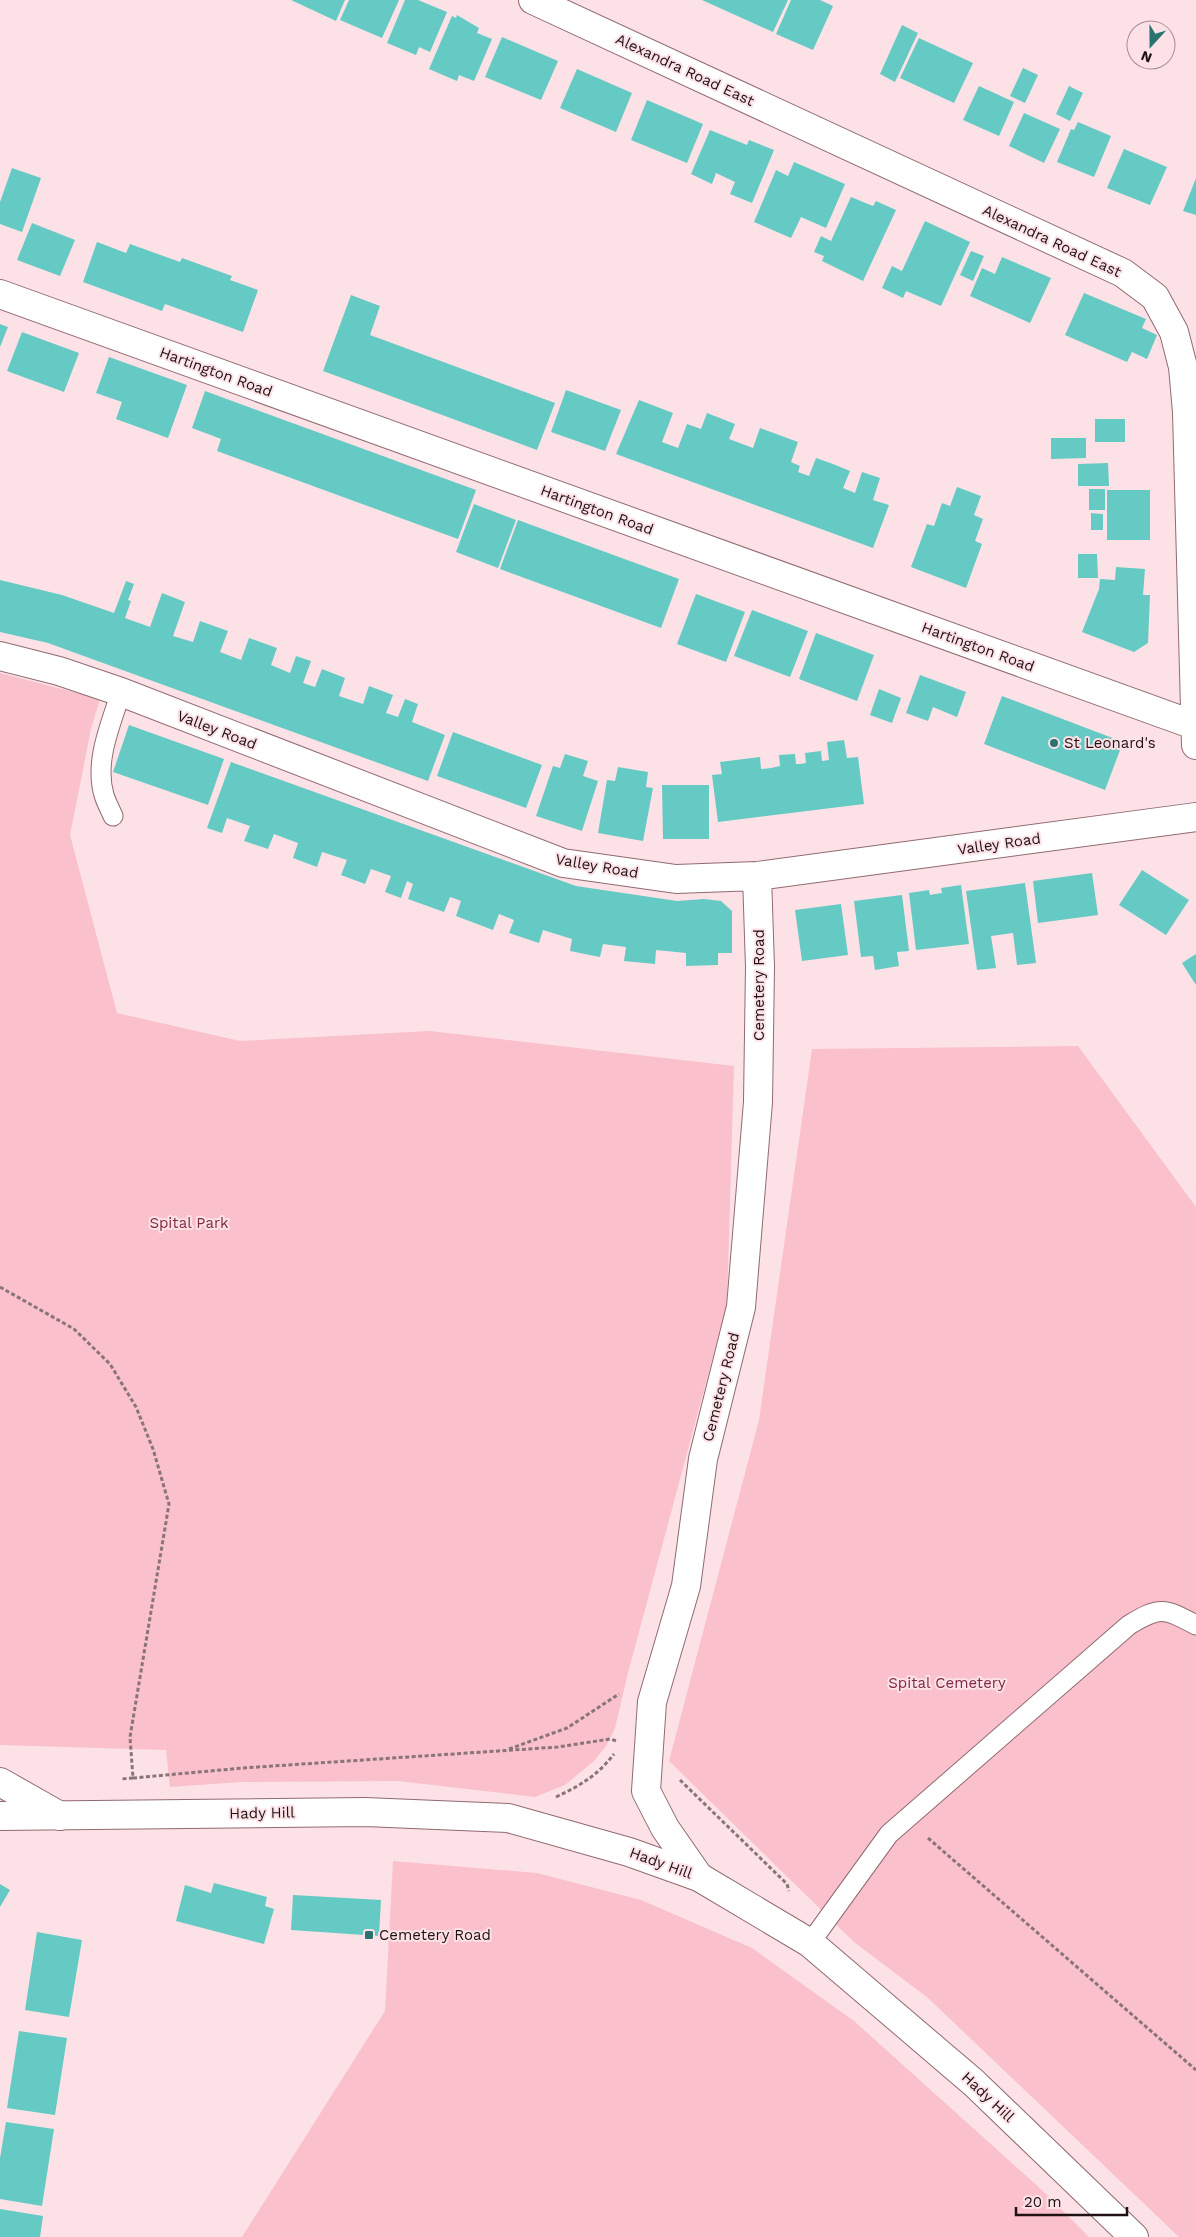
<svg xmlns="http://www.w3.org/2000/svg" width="1196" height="2237" font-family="'Work Sans',sans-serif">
<rect width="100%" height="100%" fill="#fce2e6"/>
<path fill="#fac0cb" d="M0,673L100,699L91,729L70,835L117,1013L240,1041L430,1031L734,1066L727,1304L628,1673L615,1728L606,1746L594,1761L565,1785L535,1797L398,1781L241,1782L170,1787L166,1750L0,1745Z
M1078,1046L1196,1207V2237H1179L928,1998L854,1942L669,1761L759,1420L812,1049Z
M393,1861L537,1873L641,1900L752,1948L854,2021L1044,2192L1089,2237H242L385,2011Z"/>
<path fill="#65c9c4" d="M291,0H345L336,21Z
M349,0H399L382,38L340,20Z
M405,0H418L447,12L430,52L419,47L416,55L387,43Z
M702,0H788L773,32Z
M791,0H820L833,6L813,50L776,34Z
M457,15L479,28L477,33L492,39L474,81L459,75L457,81L429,69L452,16L456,18Z
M902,25L918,33L895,82L880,74Z
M502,37L558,61L541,100L485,77Z
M919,38L973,63L954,103L900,78Z
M1023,68L1038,75L1025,103L1010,96Z
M577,69L632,93L616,132L560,108Z
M979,86L1014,102L999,136L963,120Z
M1069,86L1083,93L1070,121L1056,114Z
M647,100L703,124L687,163L631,140Z
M1024,113L1060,129L1044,163L1009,146Z
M1078,122L1111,136L1094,177L1057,162L1071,129L1074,130Z
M710,130L747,145L749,140L774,150L752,203L730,194L735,182L716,173L712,184L691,174Z
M1124,149L1167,167L1150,205L1107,188Z
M794,162L845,184L826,228L801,217L791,238L754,222L776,170L788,176Z
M12,168L41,178L22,232L0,224V202Z
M1196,178V215L1183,211Z
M851,197L873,206L876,201L896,210L863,281L822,261L824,256L814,252L821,236L831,241Z
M925,221L970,242L941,306L906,291L903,298L882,288L892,266L902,271Z
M32,223L75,240L60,276L17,260Z
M97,242L126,253L130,244L180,262L182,258L232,276L230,280L258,290L243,332L165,304L162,311L83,282Z
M971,251L984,256L973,281L960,275Z
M1002,257L1051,278L1030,323L970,296L982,268L995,274Z
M1084,293L1146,319L1142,328L1157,335L1147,359L1132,352L1127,362L1065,335Z
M351,295L380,306L370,335L555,403L537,450L323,371Z
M0,324L8,327L0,347Z
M22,332L79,353L64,392L7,371Z
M109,357L187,385L168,438L116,419L122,402L96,393Z
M566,390L621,410L605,451L551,432Z
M205,391L476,490L458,539L217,451L221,439L192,428Z
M639,400L673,413L662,442L678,448L687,424L701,429L707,413L735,424L729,439L753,448L760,428L798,442L791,462L800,466L798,472L809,476L816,458L833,464L850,471L843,488L855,493L862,472L880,478L873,500L889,505L873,548L616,454Z
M1095,419H1125V442H1095Z
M1051,438H1086V458L1051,459Z
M1108,463L1109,486H1078V464Z
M957,487L981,496L974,515L983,519L975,541L982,544L966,588L911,567L927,524L934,526L942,503L950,506Z
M1089,489H1105V510H1089Z
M1107,490H1150V540H1107Z
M474,504L516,520L498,568L456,552Z
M1091,513L1103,514V530H1091Z
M518,520L679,579L661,628L500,569Z
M1078,554H1097L1098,578H1078Z
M1116,567L1145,569L1143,595H1150L1148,643L1134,652L1082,632L1099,589L1100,579L1115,580Z
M0,580L62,595L114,613L126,581L134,584L128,600L131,601L125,618L150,627L162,593L185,602L173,636L193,642L200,621L228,631L220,652L241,660L249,638L277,648L271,665L290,673L296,656L311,661L303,683L315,687L322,669L345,678L339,696L363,704L369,686L393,695L386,713L398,717L405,699L418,704L412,722L445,735L428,781L48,643L0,632Z
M696,594L745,612L726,662L677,644Z
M752,610L808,631L790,677L734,656Z
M816,633L874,655L857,701L799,679Z
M920,675L966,692L957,717L933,707L928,721L906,713Z
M879,689L901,698L892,723L870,715Z
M1002,696L1123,742L1105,790L984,744Z
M129,725L224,759L208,805L113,772Z
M453,732L542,765L526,808L437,776Z
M844,740L847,758L858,757L864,804L718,822L712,775L722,774L720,762L760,757L761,769L771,768L780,766L779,755L795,754L796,764H800L806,763L805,753L821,751L822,761L829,760L827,742Z
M565,754L588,761L583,776L598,781L582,831L536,816L553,766L560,768Z
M231,762L576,886L677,901L704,899L721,901L732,911V953H718V965L686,966V953L656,950L655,964L624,961L626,947L603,944L600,957L570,951L572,939L543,930L539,943L509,933L514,920L499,914L493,930L456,916L461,901L456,899L450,897L444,912L408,899L413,884L407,881L401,898L385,892L391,876L371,869L365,884L341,875L347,860L322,852L317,867L293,858L298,843L274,834L268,849L244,841L250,826L227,818L222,833L207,828Z
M618,767L648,772L646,787L653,788L643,841L598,833L607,780L615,781Z
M662,785H709V839H663Z
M1142,870L1189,900L1166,935L1119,905Z
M1092,873L1098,915L1038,923L1033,881Z
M1025,883L1036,963L1017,965L1013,933L991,936L996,968L977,970L966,891Z
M961,885L969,944L916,950L909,893L929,890L930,895L935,894L942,893L941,888Z
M902,895L909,951L897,952L899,966L875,970L873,956L861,957L854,901Z
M841,904L848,955L802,961L795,910Z
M1196,954V985L1182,963Z
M214,1883L267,1897L265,1906L274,1909L264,1944L176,1921L185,1885L211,1893Z
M0,1884L10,1890L0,1907Z
M293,1895L381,1900L379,1936L291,1930Z
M37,1932L82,1940L69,2017L25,2010Z
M19,2031L67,2038L55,2115L7,2108Z
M6,2122L54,2129L42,2206L0,2199V2158Z
M0,2209L43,2216L40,2237H0Z"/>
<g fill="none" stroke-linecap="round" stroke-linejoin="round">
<g stroke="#906a71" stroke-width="21">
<path id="service" d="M113,816C110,809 106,802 104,795C94,761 111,724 121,692
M810,1943L889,1834L1129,1625C1160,1606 1164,1608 1196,1625"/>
</g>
<g stroke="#906a71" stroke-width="30">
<path id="minor" d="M533,0L1123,273L1155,297L1174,332L1183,367L1187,412L1196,745
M0,294L1194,725
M0,656L59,671L121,692L563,863L676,879L757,876L1196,817
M0,1782L60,1816
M699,1877L665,1828L646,1791L652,1702L686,1586L703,1459L741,1307L758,1102L760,967L757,876"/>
</g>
<g stroke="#906a71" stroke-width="30">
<path id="primary" d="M0,1816L365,1812L508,1818L629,1852L699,1877L810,1943L974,2083L1134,2237"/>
</g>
<path stroke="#897478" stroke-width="3" stroke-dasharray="4 2.5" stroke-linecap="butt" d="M0,1287L74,1329L110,1364L136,1407L153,1449L169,1504L130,1737L133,1778L121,1779
M509,1749L567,1728L619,1694
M133,1778L243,1768L558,1747L610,1739L617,1741
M680,1780L787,1884L789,1891
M556,1797C581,1785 597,1776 614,1754
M928,1838L1196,2070"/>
<use href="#service" stroke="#fff" stroke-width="19"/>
<use href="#minor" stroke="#fff" stroke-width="28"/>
<use href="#primary" stroke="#fff" stroke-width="28"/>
</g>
<g fill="#28726f" stroke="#fce2e6" stroke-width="2">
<circle cx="1054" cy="743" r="5"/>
<rect x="364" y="1930" width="10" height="10" rx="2.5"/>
</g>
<g text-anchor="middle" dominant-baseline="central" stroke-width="4" stroke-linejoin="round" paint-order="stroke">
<g font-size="15" fill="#201114" stroke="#fce2e6">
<text transform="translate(685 70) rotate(25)">Alexandra Road East</text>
<text transform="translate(1052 241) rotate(25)">Alexandra Road East</text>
<text transform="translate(216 372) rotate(20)">Hartington Road</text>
<text transform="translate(597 510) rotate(20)">Hartington Road</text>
<text transform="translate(978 647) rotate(20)">Hartington Road</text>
<text transform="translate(217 730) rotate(21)">Valley Road</text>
<text transform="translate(999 844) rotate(-8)">Valley Road</text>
<text transform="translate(597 866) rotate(10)">Valley Road</text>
<text transform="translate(759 985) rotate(-90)">Cemetery Road</text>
<text transform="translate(721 1387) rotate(-76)">Cemetery Road</text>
<text transform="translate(262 1813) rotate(-1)">Hady Hill</text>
<text transform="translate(661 1863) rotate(20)">Hady Hill</text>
<text transform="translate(988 2097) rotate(43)">Hady Hill</text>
</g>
<g font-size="15" fill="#201114" stroke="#fce2e6" text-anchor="start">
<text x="1064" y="743">St Leonard's</text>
<text x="379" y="1935">Cemetery Road</text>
</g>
<g font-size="15" fill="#812842" stroke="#fce2e6">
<text x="189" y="1223">Spital Park</text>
<text x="947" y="1683">Spital Cemetery</text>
</g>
</g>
<g transform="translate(1151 45) rotate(201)"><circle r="24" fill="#fce2e6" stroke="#a48e92"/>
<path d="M0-4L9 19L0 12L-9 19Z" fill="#28726f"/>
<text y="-8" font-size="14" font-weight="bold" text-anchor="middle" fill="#201114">N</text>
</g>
<path d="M1016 2207v8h111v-8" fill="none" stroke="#201114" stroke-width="2.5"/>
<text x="1024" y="2207" font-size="15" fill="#201114" stroke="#fce2e6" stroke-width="4" paint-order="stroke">20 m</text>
</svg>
